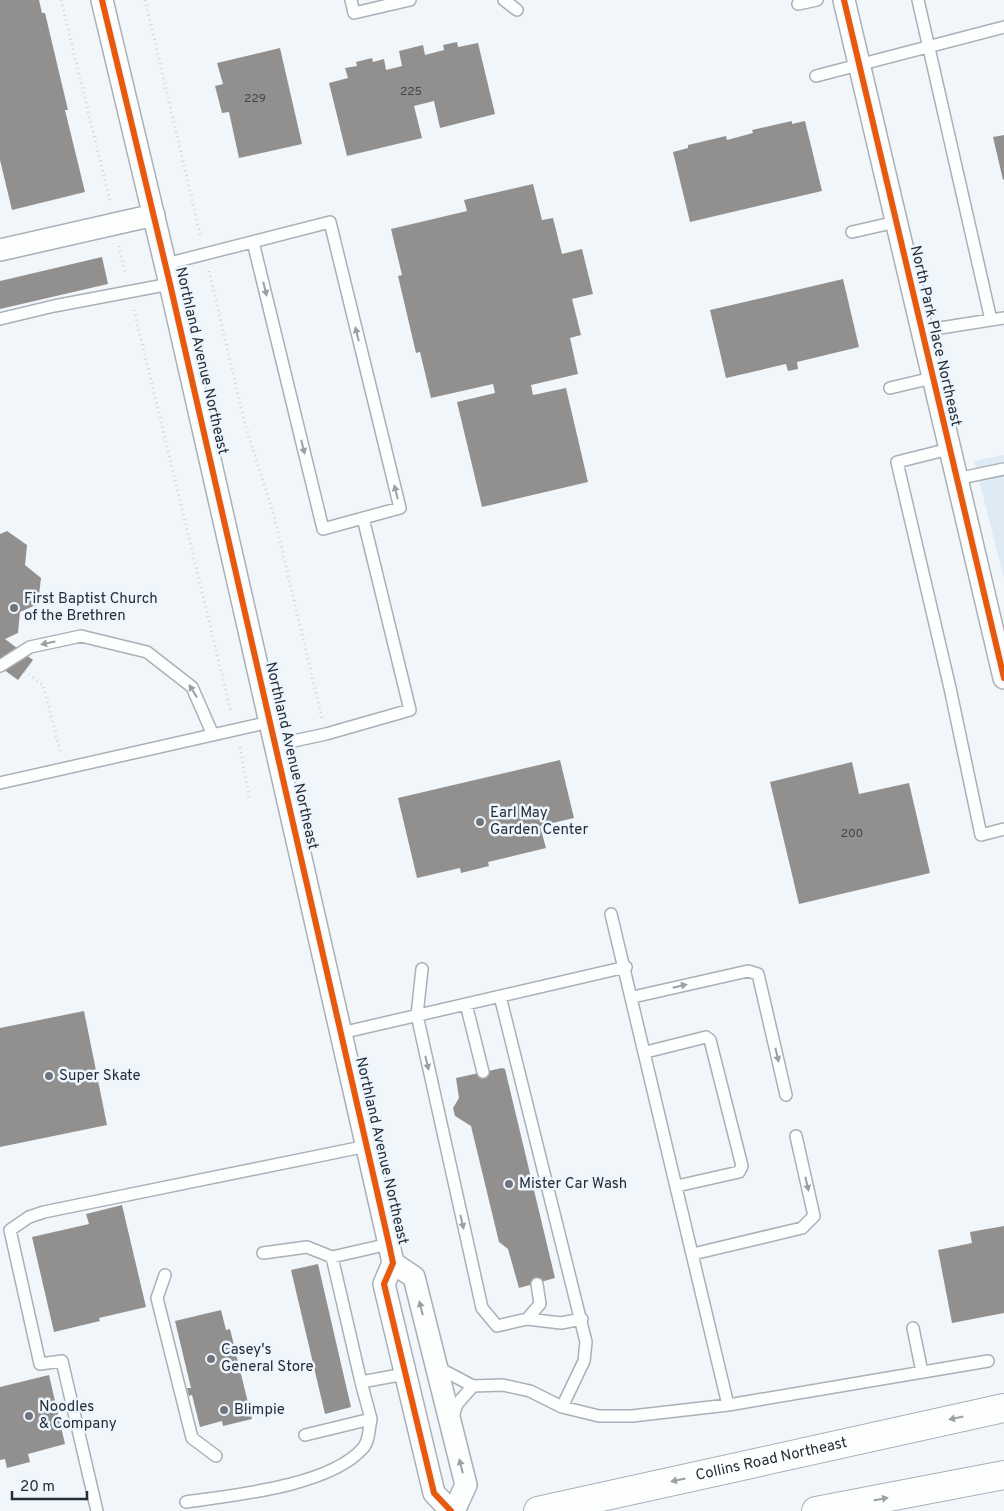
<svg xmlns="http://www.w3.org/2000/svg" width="1004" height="1511" font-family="Overpass,sans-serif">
<rect width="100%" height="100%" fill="#f1f6fa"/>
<path fill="#deeaf4" d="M1004,455V578L974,461Z"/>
<path fill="#92908f" d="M0,0H39L42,13H45L68,110H65L85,192L12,210L0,160Z
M457,42L458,47L478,43L495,114L440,128L434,101L414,106L422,138L347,156L329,83L348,78L345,68L357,66L356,62L372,58L373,62L384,59L386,70L402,66L399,51L423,45L425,55L444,50L443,45Z
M280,48L302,144L239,158L229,112L222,113L215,86L223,84L217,63Z
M792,121V124L805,121L822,191L690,222L673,152L688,148V145L726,136L727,140L753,133L752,130Z
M1004,135V179L1003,180L993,137Z
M533,184L542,220L553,218L562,254L582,249L593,294L572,299L581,335L570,338L578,374L531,385L533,395L566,388L588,482L482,507L457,402L495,393L493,384L431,398L420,352L416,353L398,276L402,275L391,229L467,211L464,200Z
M102,257L108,284L0,309V281Z
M843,279L859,347L797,362L798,369L788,371L786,364L726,378L710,310Z
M7,531L27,545L25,565L41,578L38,604L20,612L18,633L5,639L33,660L18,680L0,667V534Z
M560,760L574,818L540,826L546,848L488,862L489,866L461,873L460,868L417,878L398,798Z
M852,762L859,794L909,783L930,873L799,904L770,782Z
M84,1011L107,1125L0,1147V1028Z
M502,1068L505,1069L555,1278L519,1288L508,1249L499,1242L471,1126L455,1116L453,1108L459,1098L456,1078Z
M122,1205L146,1307L99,1318L100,1321L54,1332L32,1237L89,1224L86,1214Z
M1004,1226V1313L952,1323L938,1250L972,1243L970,1232Z
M318,1264L351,1407L325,1414L291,1270Z
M221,1310L226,1330L230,1329L252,1419L223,1426L222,1421L200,1427L192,1395L189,1396L187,1388H191L175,1321Z
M49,1375L65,1444L28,1454L30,1462L7,1468L5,1459L0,1460V1387Z"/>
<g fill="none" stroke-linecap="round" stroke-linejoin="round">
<g stroke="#aab0b6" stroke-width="14">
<path id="service" d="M351,0L354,13L410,0
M504,0L517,10
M918,0L991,320
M798,4L817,0
M816,76L1004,27
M852,232L896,222
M166,264L330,222L400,508L323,529L253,242
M0,319L54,306L170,284
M921,331L1004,318
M890,388L932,378
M949,449L897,462L950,688L981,835L1004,829
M956,479L1004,469
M0,666L30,647L81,636L147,652L192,687L213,735
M275,745L326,734L410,710L363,518
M0,783L270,722
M611,914L728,1405
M422,969L417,1015L482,1308L497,1326L527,1319L540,1304L537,1284
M500,996L586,1342L584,1361L562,1407
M633,997L748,971L758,974L786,1095
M466,1004L483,1072
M341,1033L626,967
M646,1052L706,1037L710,1040L742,1166L739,1172L677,1186
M389,1244L332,1257L361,1382L405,1374
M263,1253L307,1247L332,1257
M693,1254L802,1228L814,1216L796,1136
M165,1275L157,1298L192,1438L216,1456
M527,1319L561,1323L582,1319
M913,1328L922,1372
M437,1367L473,1386L503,1385L530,1391L562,1407L599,1416H632L728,1405L988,1361
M452,1420L457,1404L473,1386
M305,1435L371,1419L361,1382
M186,1502C235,1495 330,1486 363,1448C369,1442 369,1428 371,1419
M97,1511L62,1361L40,1364L10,1230L29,1217L44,1212L367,1146"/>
</g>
<g stroke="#aab0b6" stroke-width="24">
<path id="minor" d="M102,0L170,284L389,1244L393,1263L384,1284L434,1493L451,1511
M844,0L1004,678
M0,250L154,215
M393,1263L414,1277L466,1485L454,1511"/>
</g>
<g stroke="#aab0b6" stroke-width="30">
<g id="trunk">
<path id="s1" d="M538,1511L1004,1408"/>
<path d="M816,1511L1004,1475"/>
</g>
</g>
<path stroke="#d0d4d5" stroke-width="3" stroke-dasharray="1 4" stroke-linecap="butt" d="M61,0L110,201
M145,0L201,238
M119,246L125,274
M209,271L245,424L274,516L322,718
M134,310L231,712
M25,671L43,685L60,751
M240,747L249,797"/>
<use href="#service" stroke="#fdfefe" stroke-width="11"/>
<use href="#minor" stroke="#fdfefe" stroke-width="21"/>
<use href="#trunk" stroke="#fdfefe" stroke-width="28"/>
<g stroke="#edf6fe" stroke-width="9">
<path id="cycleway" d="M102,0L170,284L389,1244L393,1263L384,1284L434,1493L451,1511
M844,0L1004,678"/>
</g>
<use href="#cycleway" stroke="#e8590c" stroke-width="6"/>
</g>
<defs><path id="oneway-solid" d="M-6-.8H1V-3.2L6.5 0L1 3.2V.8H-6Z" transform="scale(1.25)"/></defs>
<g fill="#9ca0a4">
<use href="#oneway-solid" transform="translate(265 289) rotate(76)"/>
<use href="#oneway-solid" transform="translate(357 334) rotate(-104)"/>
<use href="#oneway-solid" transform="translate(303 447) rotate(76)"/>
<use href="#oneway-solid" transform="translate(396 492) rotate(-104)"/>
<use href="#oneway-solid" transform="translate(48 643) rotate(168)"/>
<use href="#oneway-solid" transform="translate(193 691) rotate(-122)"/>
<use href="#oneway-solid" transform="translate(680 986) rotate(-13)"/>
<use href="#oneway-solid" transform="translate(777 1055) rotate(77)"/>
<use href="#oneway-solid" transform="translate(427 1063) rotate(77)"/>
<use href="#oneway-solid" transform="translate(807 1184) rotate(77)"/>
<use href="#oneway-solid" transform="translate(462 1222) rotate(77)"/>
<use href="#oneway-solid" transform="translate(421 1308) rotate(-104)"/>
<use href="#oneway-solid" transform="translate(956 1418) rotate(168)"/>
<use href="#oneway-solid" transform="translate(461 1466) rotate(-104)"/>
<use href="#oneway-solid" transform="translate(678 1480) rotate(168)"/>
<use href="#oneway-solid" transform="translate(881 1499) rotate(-11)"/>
</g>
<g fill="#6d747b" stroke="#edf6fe" stroke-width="2">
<circle cx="14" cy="608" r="5"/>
<circle cx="480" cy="822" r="5"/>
<circle cx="49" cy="1076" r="5"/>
<circle cx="509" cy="1184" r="5"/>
<circle cx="211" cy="1359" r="5"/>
<circle cx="224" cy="1410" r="5"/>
<circle cx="29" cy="1416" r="5"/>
</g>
<g text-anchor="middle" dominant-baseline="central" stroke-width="5" stroke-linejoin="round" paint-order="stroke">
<g font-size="12" fill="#41464c">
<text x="411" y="92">225</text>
<text x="255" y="99">229</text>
<text x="852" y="834">200</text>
</g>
<g font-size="15" fill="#262e36" stroke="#edf6fe">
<text transform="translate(935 336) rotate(77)">North Park Place Northeast</text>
<text transform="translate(201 361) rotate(77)">Northland Avenue Northeast</text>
<text transform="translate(291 756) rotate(77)">Northland Avenue Northeast</text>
<text transform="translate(381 1151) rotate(77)">Northland Avenue Northeast</text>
<text stroke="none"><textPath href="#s1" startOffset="239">Collins Road Northeast</textPath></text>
</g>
<g font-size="15" fill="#262e36" stroke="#edf6fe" text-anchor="start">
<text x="24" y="599">First Baptist Church<tspan x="24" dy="17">of the Brethren</tspan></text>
<text x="490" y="813">Earl May<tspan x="490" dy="17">Garden Center</tspan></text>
<text x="59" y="1076">Super Skate</text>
<text x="519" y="1184">Mister Car Wash</text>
<text x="221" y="1350">Casey's<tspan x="221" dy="17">General Store</tspan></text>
<text x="39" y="1407">Noodles<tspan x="39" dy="17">&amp; Company</tspan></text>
<text x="234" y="1410">Blimpie</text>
</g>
</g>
<path d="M12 1491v8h75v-8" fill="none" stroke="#262e36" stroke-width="2.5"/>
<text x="20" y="1491" font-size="15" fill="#262e36" stroke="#edf6fe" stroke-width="4" paint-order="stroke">20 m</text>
</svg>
